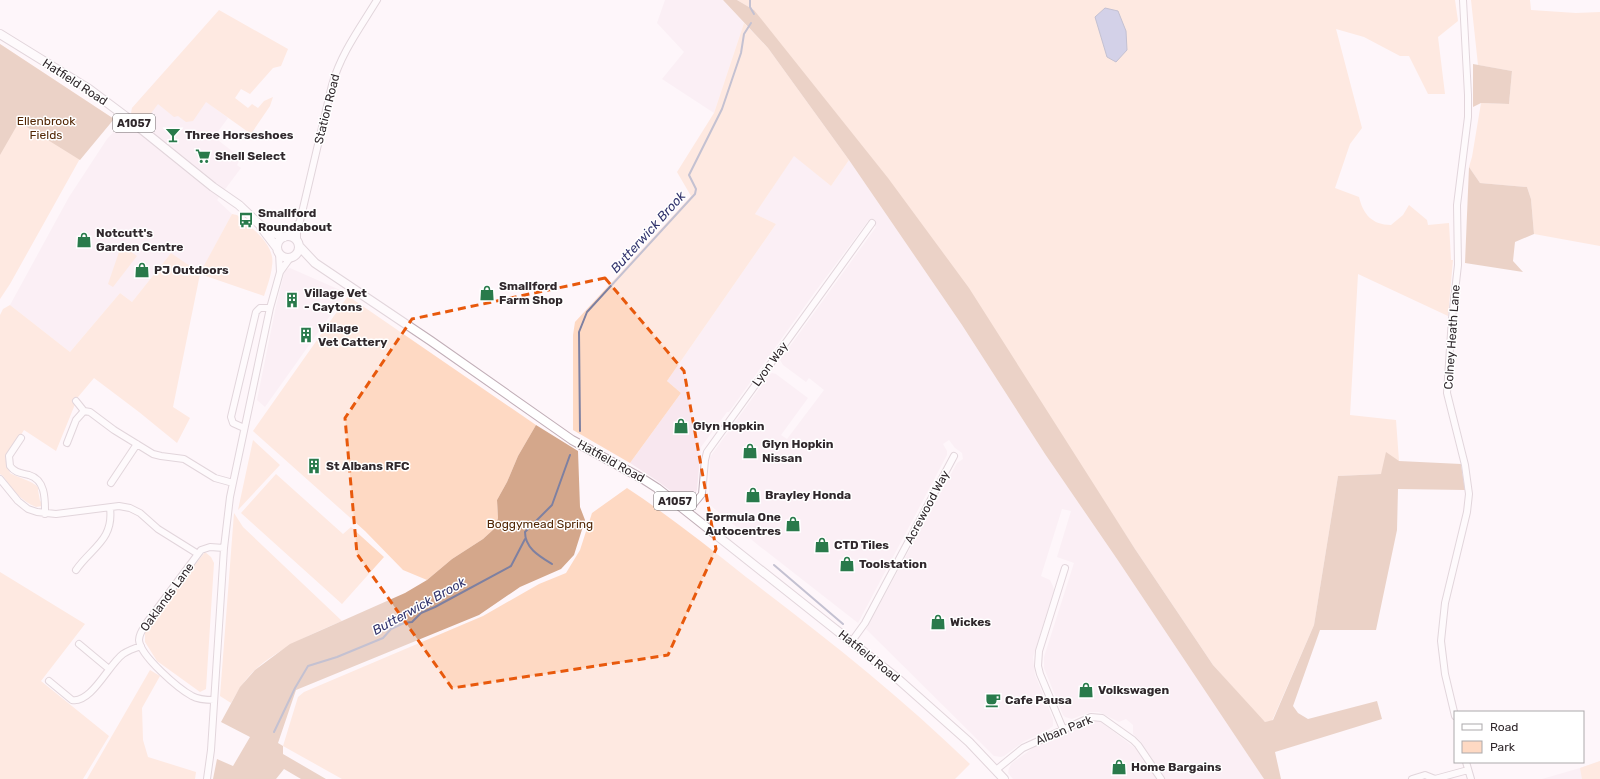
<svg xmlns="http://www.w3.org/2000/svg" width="1600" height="779" font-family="Rubik,sans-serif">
<rect width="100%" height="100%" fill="#fef6fa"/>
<path fill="#f8e7ef" d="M665,0H723L744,23L714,113L662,79L684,52L657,23Z
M165,71L228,118L214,137L241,158L237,165L241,168L217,200L232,214L200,274L171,253L132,302L120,293L70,352L10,305L69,197L107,139L131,114L132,108Z
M794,155L831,186L849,160L962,325L1045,454L1117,559L1264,779H1013L1008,773L1009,768L1012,763L1033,748L1097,719L1135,748L1142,743L1133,734V725L1126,719L1119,722L1099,712H1090L1072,719L1065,717L1063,715L1044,668V657L1074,563L1057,557L1071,511L1062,509L1041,576L1050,580L1053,586L1054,590L1033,657L1035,675L1053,719V726L1049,729L1023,742L1004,756L1001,757L994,756L866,629L957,463L963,459L962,453L955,448L949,440L943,444L947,451V455L858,623L758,545L704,500L709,495L710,457L769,375L772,373L776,374L808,398L781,435L787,439L824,390L809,378L806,382L783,365L780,360L876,227L868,221L815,292L729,412H727L701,447L697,490L693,497L683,500L656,480L630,463L681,393L667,381L776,224L755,214Z
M290,268L340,290L344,296L265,407L257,400L276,306L285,270Z
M1600,761V779H1542L1580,768Z"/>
<path fill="#fed9c3" d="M737,0H1455L1458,21L1438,37L1445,94H1428L1409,56H1400L1364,37L1336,29L1362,128L1350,144L1335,188L1359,197C1363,214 1372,225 1391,225L1403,215L1409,205L1427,220L1428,225L1449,223L1451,260H1453L1448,316L1358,274L1350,415L1396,420L1399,461L1381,474L1338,476L1314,625L1272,721L1265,722L1260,718L1213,665L1135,549L1067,445L754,10Z
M1471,0H1530L1531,10L1576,13L1600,12V246L1534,234L1531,199L1527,187L1480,183L1469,167L1472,157L1481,103L1509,104L1512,71L1478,65Z
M219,10L288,49L281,66L273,68L250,94L241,89L235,98L248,108L252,104L258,108L264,101L273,97L270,106L251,134L206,102L193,121L186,122L178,116L174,117L158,104L143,124L131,114L132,108Z
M744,23L768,48L849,160L831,186L794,156L755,214L776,224L667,381L681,393L630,463L573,430V335L575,322L691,196L677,172L714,113Z
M0,44L114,119L82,155L10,284L0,299Z
M232,214L237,215C251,228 276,244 272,266C271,276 267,287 264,296L200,274L173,407L190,418L177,443L139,412L94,378L78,397L56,451L24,430L6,460L10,473C20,479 30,479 39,488L38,490L40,501L43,503L42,506L36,507C21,501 12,489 3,476L0,474V315L3,309L10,305L70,352L120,293L132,302L171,253L200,273Z
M124,242L129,246L127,249L137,256L113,287L108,284L119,252Z
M348,296L536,425L518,456L507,482L497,500L498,518L495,528L483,539L452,559L427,580L403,570L365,531L253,431Z
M253,440L280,465L238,510Z
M276,474L343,534L351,527L384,557L342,604L241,513Z
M627,488C668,515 707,546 746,577C824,636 900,696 970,764L955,779H342L283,746L298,697L304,692L483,616L539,584L566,573L580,550L592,513Z
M234,513L243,527L342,621C315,632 276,650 255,670C245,679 238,691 231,703L220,696Z
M205,552L211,557L214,563L206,689L200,692L157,661L145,642V630L157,613Z
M0,572L85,624L41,681L109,736L83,779H0Z
M150,670L160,676L142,708L143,740L148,757L196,772L195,779H87Z
M1600,761V779H1582L1580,768Z"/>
<path fill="#d4a78b" d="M723,0H737L754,10L888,178L969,288L1135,549L1213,665L1265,722L1273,720L1314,625L1338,476L1381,474L1386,452L1399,461L1461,464L1465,490L1398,489L1397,530L1376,630H1320L1293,706L1298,713L1308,719L1377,701L1382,719L1275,752L1281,779H1264L1117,559L1045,454L962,325L849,160L768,48Z
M0,44L114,119L80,160L19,122L0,155Z
M1473,64L1512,71L1509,104L1481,103L1473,107Z
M1469,167L1480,183L1527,187L1531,199L1534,234L1515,242L1513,261L1523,272L1465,263Z
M536,425L578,451L580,507L585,520L574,555L561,569L520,587L479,615L296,690L278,743L283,746V754L326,779H301L284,769L276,779H213L217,759L233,766L250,737L221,722L240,687L255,670L290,644L405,593L427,580L452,559L483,539L495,528L498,518L497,500L507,482L518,456Z"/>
<path fill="#9fa5d3" stroke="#7e80a1" d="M1105,8L1118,11L1126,31L1127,50L1116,62L1107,57L1095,17Z"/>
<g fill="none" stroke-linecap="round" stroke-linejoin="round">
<path stroke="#7e80a1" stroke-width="2" d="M750,0V7L754,14
M580,431L579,332L587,312L695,194L696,189L689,175L722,109L741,53L744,34L751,23
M552,564C539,556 525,548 525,532L552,505L570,455
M774,565L843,624
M274,732L295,688L308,666L337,657L383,638L391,629L404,623L412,622L421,613L435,607L511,566L525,539"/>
<g stroke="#c1aeb7" stroke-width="8">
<path id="minor" d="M288,236L297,226L300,221L332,85C341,53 360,28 377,0
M297,241V226
M279,253L280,272
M76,401L84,411L90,412L114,430L153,454L161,456L184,459L215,478L233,483
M244,428L233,423L231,417L256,312L260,308H270
M21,438L9,456L10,466C15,473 21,473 29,475C46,480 45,500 45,514
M67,443L76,420L84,411
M0,479L18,501L28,509L37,512L56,514L119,506L130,508L140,513L158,529L198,554
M111,483L137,444
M688,511L702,494L705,460L707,452L872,223
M76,570C91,548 114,540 110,508
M852,641L865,623L954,456
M79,644L109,669
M49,681L72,700C91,704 109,664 123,654C129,650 135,648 141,646
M214,700C207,700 199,700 192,696C179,689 140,656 139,640C139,633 144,627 148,621L201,550L210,547L224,548
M1455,716L1445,674L1441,641L1445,603L1467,512L1469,494L1465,465L1447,393L1452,318L1458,265L1457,205L1468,117V95L1463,0
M1063,729L1040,674L1038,666L1039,651L1065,568
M1466,762L1471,779
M996,770L1023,748L1091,717L1102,718L1133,740L1138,745L1161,779
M207,779L211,750L224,548L230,497L270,308L280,272L290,258
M1412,779L1425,775L1435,779L1468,770"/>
</g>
<g stroke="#c1aeb7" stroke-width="10">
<path id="major" d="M0,34L89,89L125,116L213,187L239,205L260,225L271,232L284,237
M261,227L277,248
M277 247a11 11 0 1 1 22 0a11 11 0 1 1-22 0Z
M299,246L315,263L431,341L572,440L643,479L657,488L898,679L969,742L1004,779"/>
</g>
<use href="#minor" stroke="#fff" stroke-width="6"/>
<use href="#major" stroke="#fff" stroke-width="8"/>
</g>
<path d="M0 0H1600V779H0ZM605,278L684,371L716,549L668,655L452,688L357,554L345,418L412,319Z" fill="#fef6fa" fill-opacity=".55" fill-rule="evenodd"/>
<path fill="none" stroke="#e8590c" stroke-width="3" stroke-dasharray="8 5" stroke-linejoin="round" d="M605,278L684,371L716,549L668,655L452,688L357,554L345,418L412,319Z"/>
<defs>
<g id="bar-bare" transform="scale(1.2)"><path d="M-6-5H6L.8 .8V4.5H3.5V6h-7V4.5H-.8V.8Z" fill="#297a4b" stroke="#fff" stroke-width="2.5" paint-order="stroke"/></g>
<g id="supermarket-bare" transform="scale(1.2)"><path d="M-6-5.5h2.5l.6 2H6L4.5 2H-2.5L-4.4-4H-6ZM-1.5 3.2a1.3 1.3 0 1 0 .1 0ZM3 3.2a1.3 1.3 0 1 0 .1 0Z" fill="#297a4b" stroke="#fff" stroke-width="2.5" paint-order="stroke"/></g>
<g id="bus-bare" transform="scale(1.2)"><path d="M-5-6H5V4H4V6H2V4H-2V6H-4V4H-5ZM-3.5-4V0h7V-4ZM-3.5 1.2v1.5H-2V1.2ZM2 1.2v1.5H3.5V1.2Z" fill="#297a4b" stroke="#fff" stroke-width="2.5" paint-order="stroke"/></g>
<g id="shop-bare" transform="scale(1.2)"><path d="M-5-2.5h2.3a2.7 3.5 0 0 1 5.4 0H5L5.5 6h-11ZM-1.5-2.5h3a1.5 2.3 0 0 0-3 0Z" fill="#297a4b" stroke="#fff" stroke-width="2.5" paint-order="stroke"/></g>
<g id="building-bare" transform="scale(1.2)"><path d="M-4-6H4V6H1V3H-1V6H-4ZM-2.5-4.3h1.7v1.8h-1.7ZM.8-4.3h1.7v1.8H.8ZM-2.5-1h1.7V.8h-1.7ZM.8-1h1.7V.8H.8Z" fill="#297a4b" stroke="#fff" stroke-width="2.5" paint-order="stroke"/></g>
<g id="cafe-bare" transform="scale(1.2)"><path d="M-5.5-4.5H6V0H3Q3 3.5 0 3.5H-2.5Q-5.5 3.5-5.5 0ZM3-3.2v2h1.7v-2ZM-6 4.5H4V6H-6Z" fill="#297a4b" stroke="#fff" stroke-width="2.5" paint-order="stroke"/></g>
</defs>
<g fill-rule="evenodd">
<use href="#bar-bare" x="173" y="135"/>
<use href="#supermarket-bare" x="203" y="156"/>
<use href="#bus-bare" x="246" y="220"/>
<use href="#shop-bare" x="84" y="240"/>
<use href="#shop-bare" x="142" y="270"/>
<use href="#shop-bare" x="487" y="293"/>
<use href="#building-bare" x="292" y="300"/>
<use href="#building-bare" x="306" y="335"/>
<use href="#shop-bare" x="681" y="426"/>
<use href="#shop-bare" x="750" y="451"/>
<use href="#building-bare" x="314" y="466"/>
<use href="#shop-bare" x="753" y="495"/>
<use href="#shop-bare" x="793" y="524"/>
<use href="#shop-bare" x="822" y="545"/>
<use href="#shop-bare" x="847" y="564"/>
<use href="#shop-bare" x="938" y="622"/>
<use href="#shop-bare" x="1086" y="690"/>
<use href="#cafe-bare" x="993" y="700"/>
<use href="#shop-bare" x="1119" y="767"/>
</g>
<g text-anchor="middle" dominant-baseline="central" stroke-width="3" stroke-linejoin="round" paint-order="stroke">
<g fill="#fff" stroke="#6e686b" stroke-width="1">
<rect x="113" y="114" width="42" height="18" rx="3"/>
<rect x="654" y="492" width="42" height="18" rx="3"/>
</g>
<g font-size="11" font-weight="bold" fill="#30282c">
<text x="134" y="123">A1057</text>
<text x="675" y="501">A1057</text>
</g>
<g font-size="12" fill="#30282c" stroke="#fff">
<text transform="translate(75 82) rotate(33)">Hatfield Road</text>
<text transform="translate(327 109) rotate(-76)">Station Road</text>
<text transform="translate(1452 337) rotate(-86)">Colney Heath Lane</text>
<text transform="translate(770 364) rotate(-54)">Lyon Way</text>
<text transform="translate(611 461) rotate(29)">Hatfield Road</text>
<text transform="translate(927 507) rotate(-62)">Acrewood Way</text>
<text transform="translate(167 597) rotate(-54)">Oaklands Lane</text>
<text transform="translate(869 656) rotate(39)">Hatfield Road</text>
<text transform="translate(1064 730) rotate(-22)">Alban Park</text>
</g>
<g font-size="12" fill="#522705" stroke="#fff">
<text x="46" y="121">Ellenbrook<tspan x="46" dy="14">Fields</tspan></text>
<text x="540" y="524">Boggymead Spring</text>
</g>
<g font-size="12" font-weight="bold" fill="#30282c" stroke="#fff" text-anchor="start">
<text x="185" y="135">Three Horseshoes</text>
<text x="215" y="156">Shell Select</text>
<text x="258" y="213">Smallford<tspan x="258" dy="14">Roundabout</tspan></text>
<text x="96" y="233">Notcutt's<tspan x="96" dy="14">Garden Centre</tspan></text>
<text x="154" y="270">PJ Outdoors</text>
<text x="499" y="286">Smallford<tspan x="499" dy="14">Farm Shop</tspan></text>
<text x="304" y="293">Village Vet<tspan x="304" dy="14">- Caytons</tspan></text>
<text x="318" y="328">Village<tspan x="318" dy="14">Vet Cattery</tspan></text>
<text x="693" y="426">Glyn Hopkin</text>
<text x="762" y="444">Glyn Hopkin<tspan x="762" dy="14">Nissan</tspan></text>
<text x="326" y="466">St Albans RFC</text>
<text x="765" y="495">Brayley Honda</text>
<text x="781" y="517" text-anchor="end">Formula One<tspan x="781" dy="14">Autocentres</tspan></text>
<text x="834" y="545">CTD Tiles</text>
<text x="859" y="564">Toolstation</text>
<text x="950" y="622">Wickes</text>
<text x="1098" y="690">Volkswagen</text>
<text x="1005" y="700">Cafe Pausa</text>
<text x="1131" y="767">Home Bargains</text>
</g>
<g font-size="13" font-style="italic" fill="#33356e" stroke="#fff">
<text transform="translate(648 232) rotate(-48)">Butterwick Brook</text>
<text transform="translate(419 606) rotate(-29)">Butterwick Brook</text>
</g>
</g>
<rect x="1454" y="711" width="130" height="52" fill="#ffffff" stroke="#aca9ab"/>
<rect x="1462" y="724" width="20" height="6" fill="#ffffff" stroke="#aca9ab"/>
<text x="1490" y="731" font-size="12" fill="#30282c">Road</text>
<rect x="1462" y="741" width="20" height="12" fill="#fed9c3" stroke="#aca9ab"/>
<text x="1490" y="751" font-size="12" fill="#30282c">Park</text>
</svg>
